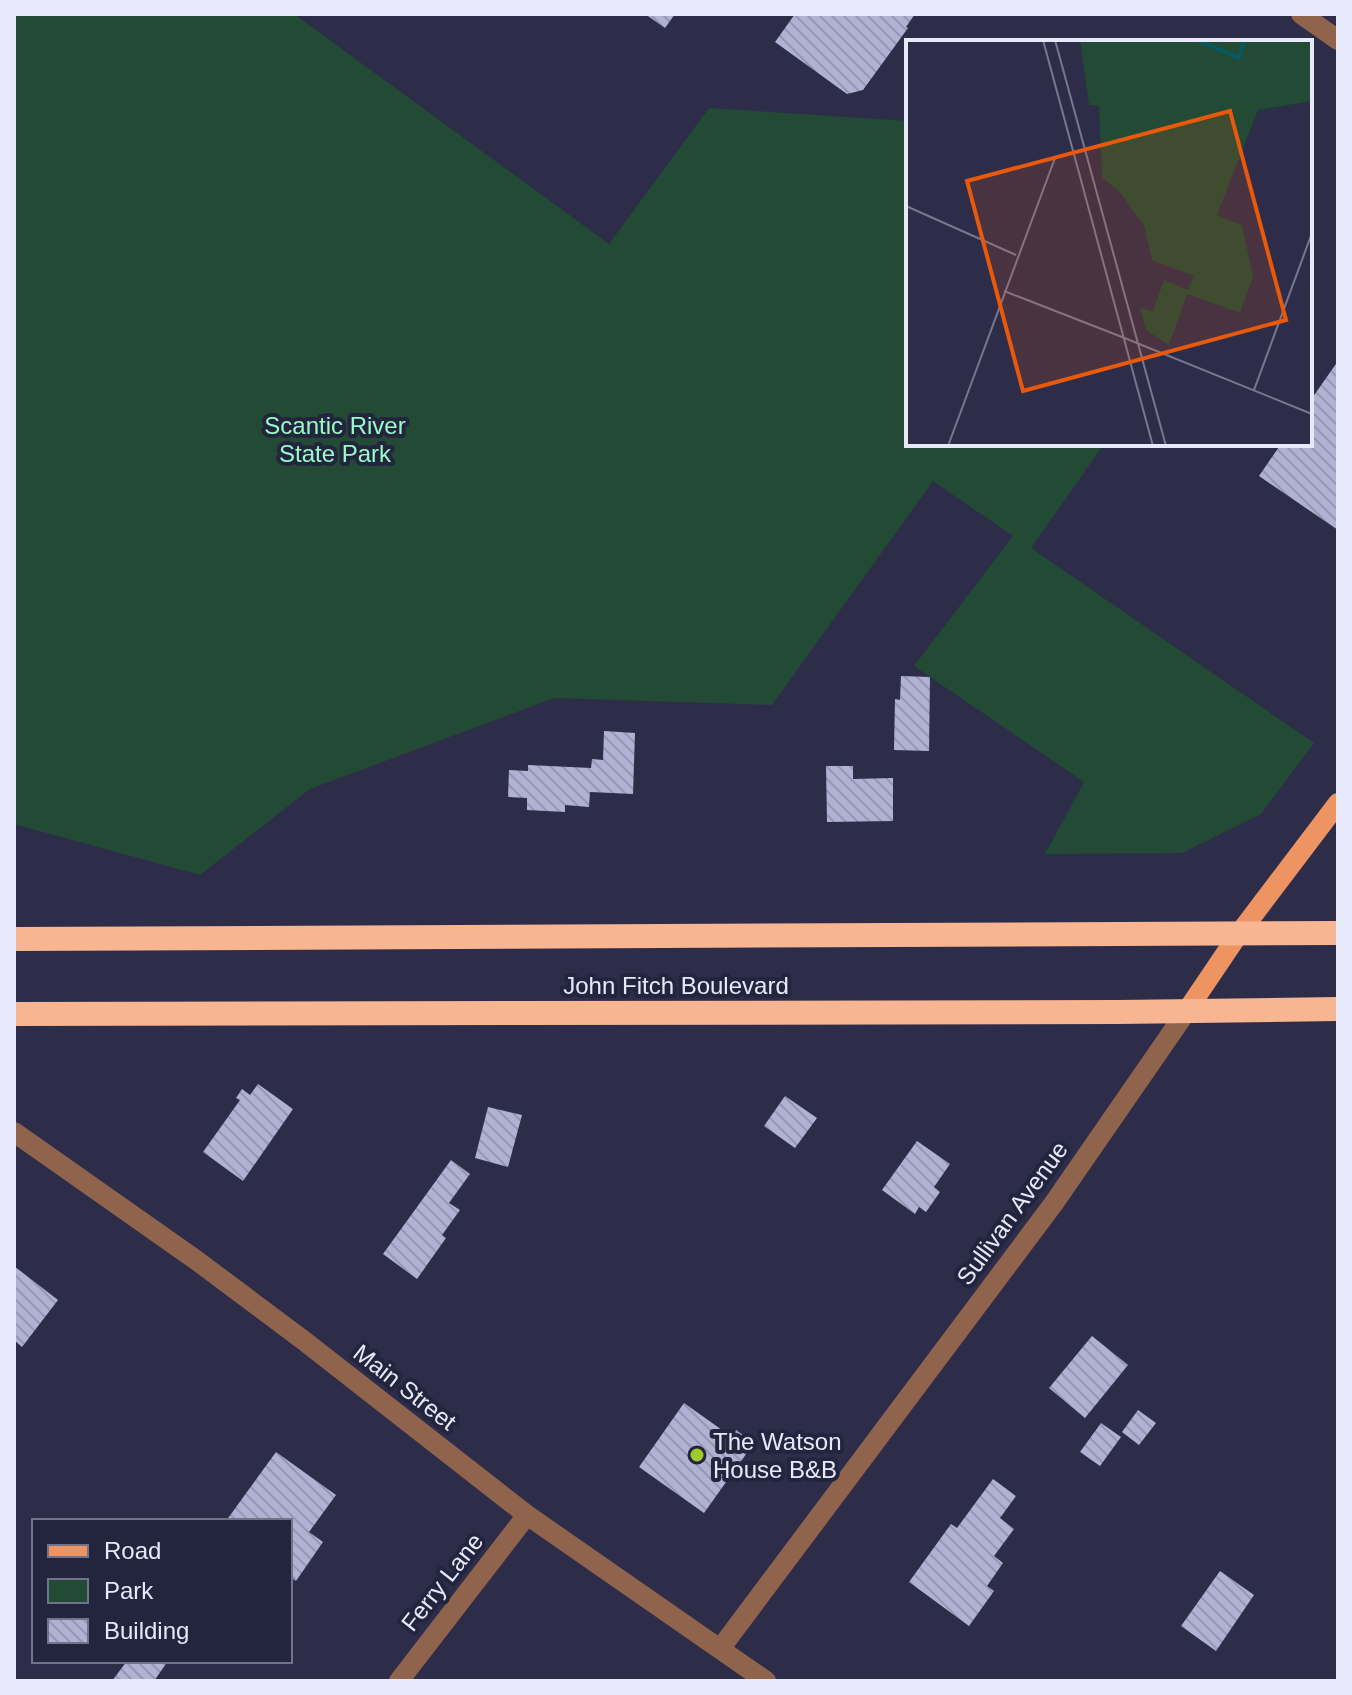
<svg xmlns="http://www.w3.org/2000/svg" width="1352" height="1695" font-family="Arial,sans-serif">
<defs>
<pattern id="building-back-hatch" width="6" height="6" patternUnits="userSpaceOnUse" patternTransform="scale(2)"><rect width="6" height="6" fill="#b0b2d4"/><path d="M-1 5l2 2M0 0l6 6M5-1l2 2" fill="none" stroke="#9597b2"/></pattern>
</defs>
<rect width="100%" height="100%" fill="#2d2d49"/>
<path fill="#224a35" d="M14,14H294L609,244L709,108L908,121V444H1104L1031,548L1314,743L1261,814L1182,853L1045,854L1084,782L914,666L1013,536L933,481L772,705L554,698L310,789L200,875L14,824Z"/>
<path fill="url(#building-back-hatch)" d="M645,14H675L665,28Z
M795,14H915L906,27L908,28L863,90L847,94L775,42Z
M1338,361V530L1259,476L1281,444H1310V401Z
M901,676L930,677L929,751L894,750L895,699L900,700Z
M604,731L635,733L633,794L590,792L589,807L565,805V812L527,810V798L508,797L509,770L528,771V765L591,768L592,759L603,760Z
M826,766H853V779L893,778V821L827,822Z
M258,1084L293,1109L243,1181L203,1152L240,1100L236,1098L242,1089L250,1095Z
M785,1096L817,1118L795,1148L764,1126Z
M488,1107L522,1115L508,1167L475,1158Z
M917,1141L950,1164L934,1187L940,1192L926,1212L919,1207L915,1214L882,1190Z
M451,1160L470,1174L449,1203L460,1210L442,1235L446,1238L417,1279L383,1254Z
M14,1266L58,1300L22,1347L14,1340Z
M1092,1336L1128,1365L1085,1418L1049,1388Z
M684,1403L732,1437L736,1430L754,1443L704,1513L639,1467Z
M1138,1410L1156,1423L1139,1445L1122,1432Z
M1101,1423L1121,1437L1100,1466L1080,1452Z
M276,1452L336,1495L309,1532L323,1542L296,1581L290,1577V1521H226Z
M993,1479L1016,1496L1000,1518L1014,1529L994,1556L1003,1563L987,1586L994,1591L969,1626L909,1582L951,1524L957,1528Z
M1220,1571L1254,1595L1216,1651L1181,1626Z
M127,1661H168L154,1681H112Z"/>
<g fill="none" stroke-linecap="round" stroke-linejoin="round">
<path stroke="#90644c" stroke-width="20" d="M1301,14L1338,40
M14,1132L196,1260L303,1340L527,1515L766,1681
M720,1649L1054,1203L1186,1012
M399,1681L527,1515"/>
<path stroke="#ee9462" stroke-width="20" d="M1186,1012L1238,935L1338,803"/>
<path stroke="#f7b592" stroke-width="24" d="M14,939L1338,933
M14,1014L1118,1012L1338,1009"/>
</g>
<circle fill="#9fca2c" stroke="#23243e" stroke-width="3" cx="697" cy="1455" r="8"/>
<g text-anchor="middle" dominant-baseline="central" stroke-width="8" stroke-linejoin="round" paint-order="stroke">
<g font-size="24" fill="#98fbc5" stroke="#23243e">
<text x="335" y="425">Scantic River<tspan x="335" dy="28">State Park</tspan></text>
</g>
<g font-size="24" fill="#e7e9fb" stroke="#23243e">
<text x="676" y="985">John Fitch Boulevard</text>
<text transform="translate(1012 1213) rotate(-54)">Sullivan Avenue</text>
<text transform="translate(405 1387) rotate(38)">Main Street</text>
<text transform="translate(442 1582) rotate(-52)">Ferry Lane</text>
</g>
<g font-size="24" fill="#e7e9fb" stroke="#23243e" text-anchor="start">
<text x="713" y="1441">The Watson<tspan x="713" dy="28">House B&amp;B</tspan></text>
</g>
</g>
<g transform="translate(906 40)">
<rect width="406" height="406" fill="#2d2d49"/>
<path d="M174,0H406V61L352,70L311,175L336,185L347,237L334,273L281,254L263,305L240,290L234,268L247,271L258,240L282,250L288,236L246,220L238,186L214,152L196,138L193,66L183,65Z" fill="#224a35"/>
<path fill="none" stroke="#045962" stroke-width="4" d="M291,0L333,18L338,0"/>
<path fill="none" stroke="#777890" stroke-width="2" d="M137,0L247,406M149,0L260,406M0,166L110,215M98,251L216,297M216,297L406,374M348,350L406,193M42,406L149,118"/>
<path fill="#e8590c" fill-opacity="0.15" stroke="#e8590c" stroke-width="4" d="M324,71L380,280L117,351L61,141Z"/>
<rect width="406" height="406" fill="none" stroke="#e7e9fb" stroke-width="4"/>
</g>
<rect width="1352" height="1695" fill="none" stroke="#e7e9fb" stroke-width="32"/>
<rect x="32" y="1519" width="260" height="144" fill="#23243e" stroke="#71738a" stroke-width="2"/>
<rect x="48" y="1545" width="40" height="12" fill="#ee9462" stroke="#71738a" stroke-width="2"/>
<text x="104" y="1559" font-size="24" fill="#e7e9fb">Road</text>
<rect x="48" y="1579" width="40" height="24" fill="#224a35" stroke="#71738a" stroke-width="2"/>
<text x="104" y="1599" font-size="24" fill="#e7e9fb">Park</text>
<rect x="48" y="1619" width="40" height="24" fill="url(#building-back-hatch)" stroke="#71738a" stroke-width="2"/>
<text x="104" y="1639" font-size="24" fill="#e7e9fb">Building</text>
</svg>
